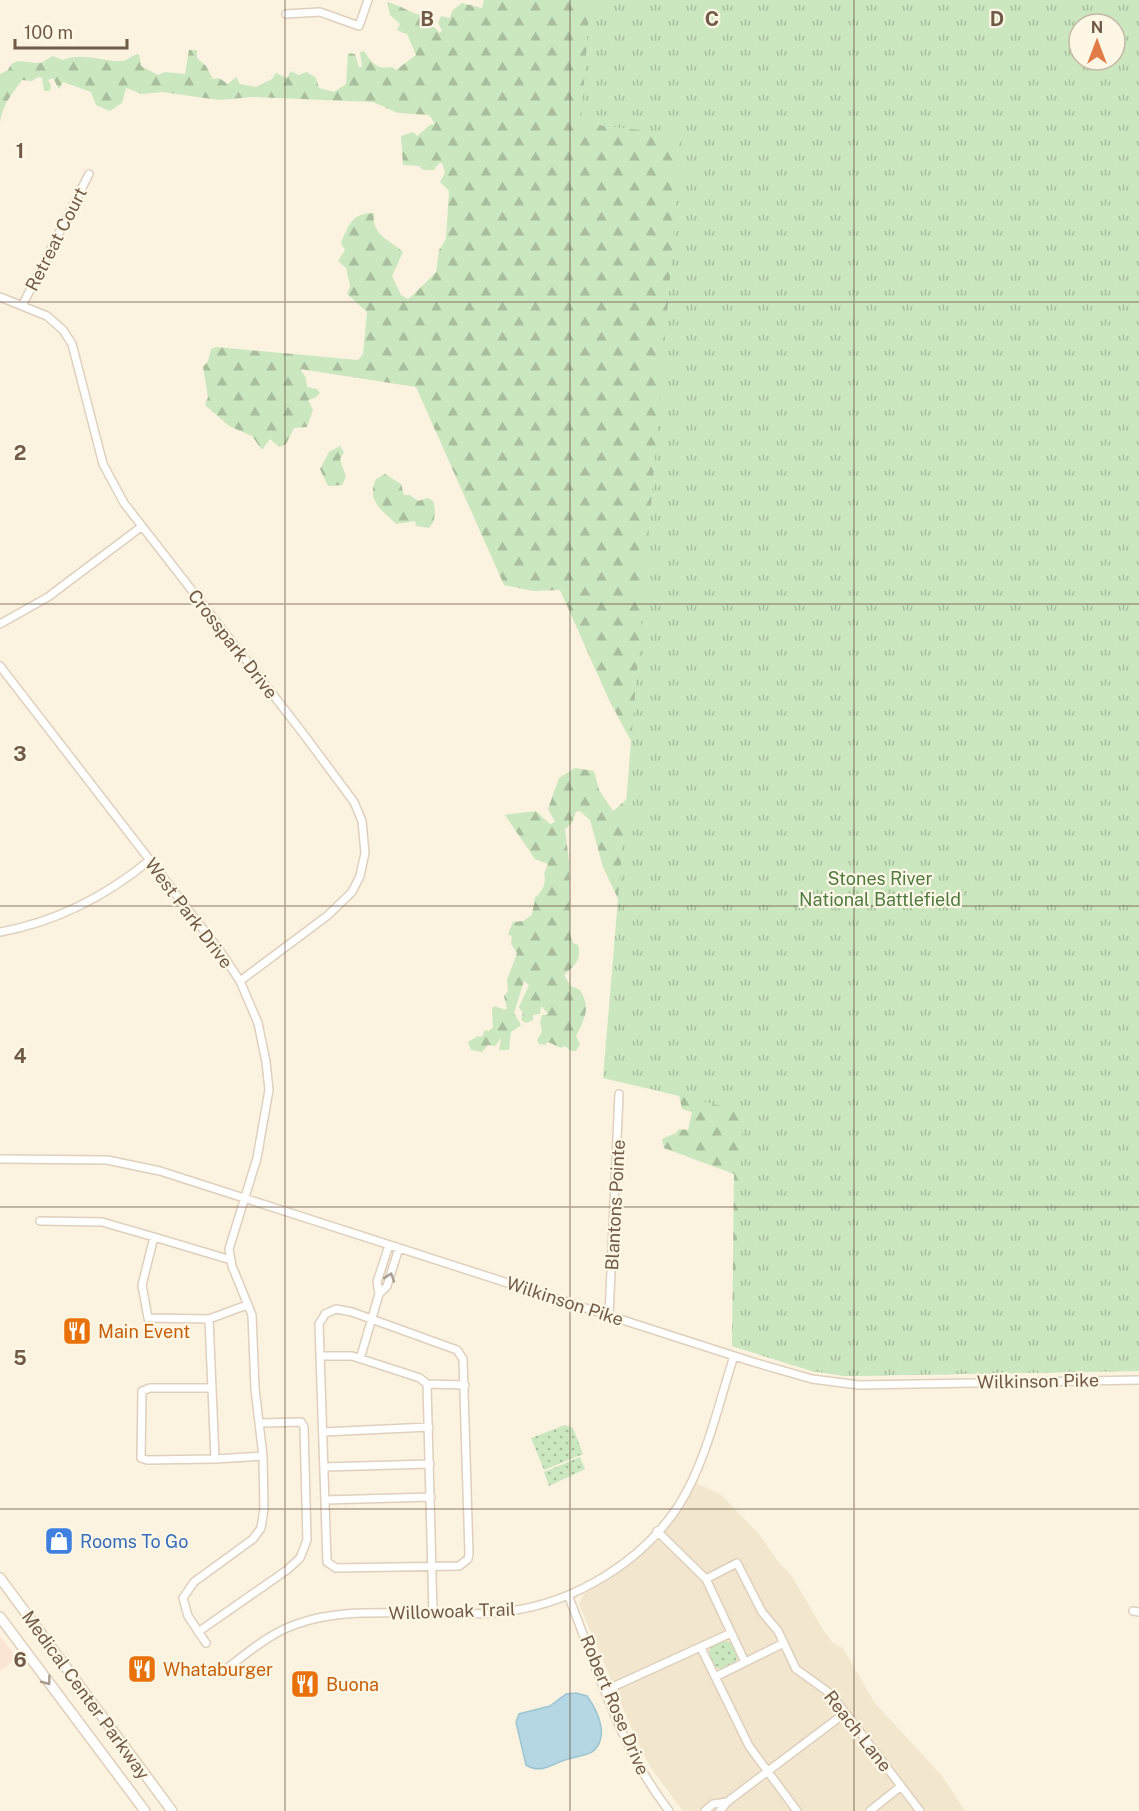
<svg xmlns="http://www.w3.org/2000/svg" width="1139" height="1811" font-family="'Public Sans',sans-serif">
<defs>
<pattern id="grass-dots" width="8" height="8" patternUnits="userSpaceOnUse" patternTransform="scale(1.5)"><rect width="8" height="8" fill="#cae7bf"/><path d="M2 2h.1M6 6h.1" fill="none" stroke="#a8be9d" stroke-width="1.8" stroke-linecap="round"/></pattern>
<pattern id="forest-firs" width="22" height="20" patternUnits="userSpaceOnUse" patternTransform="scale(1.5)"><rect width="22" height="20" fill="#cae7bf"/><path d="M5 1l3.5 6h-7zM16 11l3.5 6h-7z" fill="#a8be9d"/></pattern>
<pattern id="park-tufts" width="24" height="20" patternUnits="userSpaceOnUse" patternTransform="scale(1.5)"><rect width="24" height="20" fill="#cae7bf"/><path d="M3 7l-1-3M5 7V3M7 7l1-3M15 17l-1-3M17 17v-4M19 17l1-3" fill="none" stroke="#a8be9d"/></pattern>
</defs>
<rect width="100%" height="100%" fill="#fbf3df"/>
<path fill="#f2e6ce" d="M697,1483L721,1495L758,1533L779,1563L792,1576L823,1630L833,1643L843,1648L874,1702L942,1776L965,1811H683L653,1771L640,1748L579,1604L584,1594L615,1576L655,1543L680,1511Z"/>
<path fill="#fbe4d3" d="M0,1636L17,1658L0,1671Z"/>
<path fill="url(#grass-dots)" d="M565,1425L573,1428L583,1454L544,1470L531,1438Z
M580,1457L585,1469L549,1486L544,1472Z
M709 1655a14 14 0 1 1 28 0a14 14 0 1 1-28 0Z"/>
<path fill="url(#forest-firs)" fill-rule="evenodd" d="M484,0H786L875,92L1132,0L1139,1371L845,1376L812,1371L732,1346L734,1174L664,1148L662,1139L676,1133L679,1129L688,1130L692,1112L682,1109L659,1005L621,905L603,867L590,820L580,811L576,812L572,823L565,829L569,861L570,935L573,943L578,945C582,960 575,965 564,975L571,986L580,990C591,1007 585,1018 576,1036L580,1044L576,1051H571L565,1046L561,1048L548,1042L545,1045L539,1044L537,1040L542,1032L540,1022L542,1015L548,1014L541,1006L540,1014L533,1015V1020L526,1023L521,1020L523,1013L519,1007L529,985L524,981L514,1013L521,1025L511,1032L509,1050H499L501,1038L495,1046L488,1045L482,1052L471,1050L468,1042L478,1036L482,1037L485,1030L489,1031L493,1027L492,1008L495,1006L505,1010L507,1008L504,996L508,991L507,980L517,953L511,944L512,937L508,934L513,922L523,921L532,915L535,897C542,894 547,881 544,874L548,864L535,859L505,815L536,811L550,824L555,822L548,809L559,778L575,768L594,771L599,790L613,811L627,799L631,741L609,700L560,590L533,591L504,585L416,387L300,369L306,378L307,387L317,389L320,393L315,398L308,400L313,410L307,427L294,428L286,444L279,447L270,439L262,450L252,436L229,426L205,405L208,397L203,367L208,361L211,349L216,347L358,360L363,354L367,312L347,294L350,286L346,268L338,261L345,250L341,243C349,224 352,213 374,213C371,235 390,240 403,252L392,276L401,295L408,299C414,295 430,278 436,272L439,250L446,239L449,191L440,182L445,172L442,163H439L434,170H423L419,166L403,165L401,136L413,132L417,136L430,125L435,124L429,115L398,113L373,102L252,97L219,100L162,92L142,94L126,88L122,103L110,111L96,105L91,92L63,82L59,89L53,78L48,80L51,85L50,91H44L42,78L38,77L32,81L22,80C11,96 3,103 0,123V74L8,70C14,55 27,64 40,63C44,62 48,58 53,56L63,60C81,52 101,61 121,61C128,61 131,55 139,54L141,66L158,75L165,72L185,74L189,50H197V58L206,66L213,79L219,78L228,84L236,77L240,84L256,87L272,79L276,73L287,78L291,71L298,75L307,72L316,78L319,88L334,92L346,84L348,53L355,54L359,67H362L360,52L364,51C372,63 376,70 392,67L396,70L416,55L407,34L397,30L400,24L390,15L387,2C401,5 411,14 422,15L440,33L442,30L438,23L441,16L450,18L452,11L462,3L482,8ZM1079,24H1115V60H1079Z
M340,446L344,452L340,459L346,477L342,485L328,486L320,469L329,452Z
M385,474L401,484L404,495H410L418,501L428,498L433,501C436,510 436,521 429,528L416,526L415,521L396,524C382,510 366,501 376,479Z"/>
<path fill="url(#park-tufts)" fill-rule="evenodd" d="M590,0H1139V1371L845,1376L812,1371L732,1346L743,1111L603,1078L682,135L581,123ZM1079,24H1115V60H1079Z"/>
<path fill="#b5d7e3" stroke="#9cc5d4" stroke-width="1.5" d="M576,1693L587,1696C597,1710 611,1737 592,1752C586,1756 573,1757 565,1760C550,1765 541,1774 526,1765L516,1722L519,1714L550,1706L566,1694Z"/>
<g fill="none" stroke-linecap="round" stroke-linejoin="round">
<g stroke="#ded0bc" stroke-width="10">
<path id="street" d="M286,14L320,12L359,26L368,0
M0,297L47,316L63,330L72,344L103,464L124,503L302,732L354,802L362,821L365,853L360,876L352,892L327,916L240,981
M23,304L89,174
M0,624L48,597L141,527
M0,666L220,951L240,981L258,1023L266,1062L269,1090L257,1158L229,1249L232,1266L252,1315L255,1389L263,1456L264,1509L261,1528L253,1539L194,1582L183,1598L188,1616L206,1643
M0,932C56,922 106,896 150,860
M0,1159L107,1160L160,1171L753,1362L812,1379L859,1385L1139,1380
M40,1221L102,1222L154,1237
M389,1245L377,1282L379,1294L387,1286L399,1248
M247,1305L209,1319L215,1459L263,1456
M336,1309L352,1312L457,1350L463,1359L469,1554L468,1559L459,1566L336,1568L327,1562L319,1324L325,1314Z
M609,1315L619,1094
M209,1319L148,1318L142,1285L154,1237L231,1260
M321,1356H352L420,1378L427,1384L433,1613
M360,1359L379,1294
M427,1384L465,1385
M212,1388H150L142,1391L141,1458L147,1460L215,1459
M323,1432L429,1427
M324,1467L430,1464
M325,1500L431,1497
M657,1531L706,1579L745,1662
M706,1579L737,1563L762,1612L778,1631L796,1669L831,1694L920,1811
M568,1595C597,1668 620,1748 669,1811
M1133,1611L1139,1612
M198,1632L287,1570L300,1558L307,1540L304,1427L301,1422L261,1423
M701,1648L749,1746L797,1811
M225,1670C247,1653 270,1633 297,1624C336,1610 378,1613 419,1613C449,1613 481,1616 510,1611C576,1602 643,1561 679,1505C707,1460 718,1405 734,1356
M715,1677L784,1643
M606,1690L731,1633
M705,1811L713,1804L727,1802
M720,1811L727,1802L845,1713
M870,1811L901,1786"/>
</g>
<g stroke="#e0cfb7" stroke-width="12">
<path id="secondary" d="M0,1578L172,1811
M0,1617L145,1811"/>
</g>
<use href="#street" stroke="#fff" stroke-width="7"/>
<use href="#secondary" stroke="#fff" stroke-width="9"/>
</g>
<defs><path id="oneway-chevron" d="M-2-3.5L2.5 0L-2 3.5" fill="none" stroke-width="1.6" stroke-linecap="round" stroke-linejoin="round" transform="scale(1.5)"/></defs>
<g stroke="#a99d91">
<use href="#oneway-chevron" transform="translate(390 1277) rotate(-71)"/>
<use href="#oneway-chevron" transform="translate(47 1681) rotate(53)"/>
</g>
<path fill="none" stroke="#705b48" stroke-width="1.5" stroke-opacity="0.55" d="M285,0V1811M570,0V1811M854,0V1811M0,302H1139M0,604H1139M0,906H1139M0,1207H1139M0,1509H1139"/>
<defs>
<g id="restaurant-square" transform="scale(1.5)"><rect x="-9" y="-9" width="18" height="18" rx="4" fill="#e8710a" stroke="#fef7e5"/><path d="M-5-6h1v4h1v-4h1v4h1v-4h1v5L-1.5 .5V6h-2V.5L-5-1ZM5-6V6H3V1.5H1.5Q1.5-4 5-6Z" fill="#fff"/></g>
<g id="shop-square" transform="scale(1.5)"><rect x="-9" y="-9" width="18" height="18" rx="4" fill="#3f7fe0" stroke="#fef7e5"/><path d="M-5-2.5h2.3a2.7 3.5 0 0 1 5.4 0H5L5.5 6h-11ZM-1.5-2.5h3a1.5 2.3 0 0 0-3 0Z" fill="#fff"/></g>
</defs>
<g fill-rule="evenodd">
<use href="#restaurant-square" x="77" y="1331"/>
<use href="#shop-square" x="59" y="1541"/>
<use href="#restaurant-square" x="142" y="1669"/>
<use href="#restaurant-square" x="305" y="1684"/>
</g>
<g text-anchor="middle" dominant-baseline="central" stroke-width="4.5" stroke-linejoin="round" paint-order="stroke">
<g font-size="18" fill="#705b48" stroke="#fef7e5">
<text transform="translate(56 239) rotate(-63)">Retreat Court</text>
<text transform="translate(233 644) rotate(52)">Crosspark Drive</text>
<text transform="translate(189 913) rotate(53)">West Park Drive</text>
<text transform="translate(615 1205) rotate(-87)">Blantons Pointe</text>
<text transform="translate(565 1301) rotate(18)">Wilkinson Pike</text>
<text transform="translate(1038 1381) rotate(-1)">Wilkinson Pike</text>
<text transform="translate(452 1611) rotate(-2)">Willowoak Trail</text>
<text transform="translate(86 1695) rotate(54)">Medical Center Parkway</text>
<text transform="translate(615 1705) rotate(67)">Robert Rose Drive</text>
<text transform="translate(858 1731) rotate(52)">Reach Lane</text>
</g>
<g font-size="18" fill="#4e7b43" stroke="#fef7e5">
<text x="880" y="878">Stones River<tspan x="880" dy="21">National Battlefield</tspan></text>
</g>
<g font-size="18" fill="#c56008" stroke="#fef7e5" text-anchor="start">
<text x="98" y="1331">Main Event</text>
<text x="163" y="1669">Whataburger</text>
<text x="326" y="1684">Buona</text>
</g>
<g font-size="18" fill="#366cbe" stroke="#fef7e5" text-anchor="start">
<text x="80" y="1541">Rooms To Go</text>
</g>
</g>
<g font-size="20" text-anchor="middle" font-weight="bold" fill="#705b48" stroke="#fef7e5" stroke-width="4.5" stroke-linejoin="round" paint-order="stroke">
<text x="427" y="26">B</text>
<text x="712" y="26">C</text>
<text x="997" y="26">D</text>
<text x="20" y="158">1</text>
<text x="20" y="460">2</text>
<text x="20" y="761">3</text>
<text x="20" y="1063">4</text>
<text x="20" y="1365">5</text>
<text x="20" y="1667">6</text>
</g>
<g transform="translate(1097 42)"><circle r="28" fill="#fef7e5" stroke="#c5b9a6" stroke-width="1.5"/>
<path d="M0-4.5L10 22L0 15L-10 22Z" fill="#e17c48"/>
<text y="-9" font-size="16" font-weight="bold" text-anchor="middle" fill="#705b48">N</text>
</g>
<path d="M15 39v9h112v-9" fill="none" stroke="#705b48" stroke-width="3"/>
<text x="24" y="39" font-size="18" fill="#705b48" stroke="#fef7e5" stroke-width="4.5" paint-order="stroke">100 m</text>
</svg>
